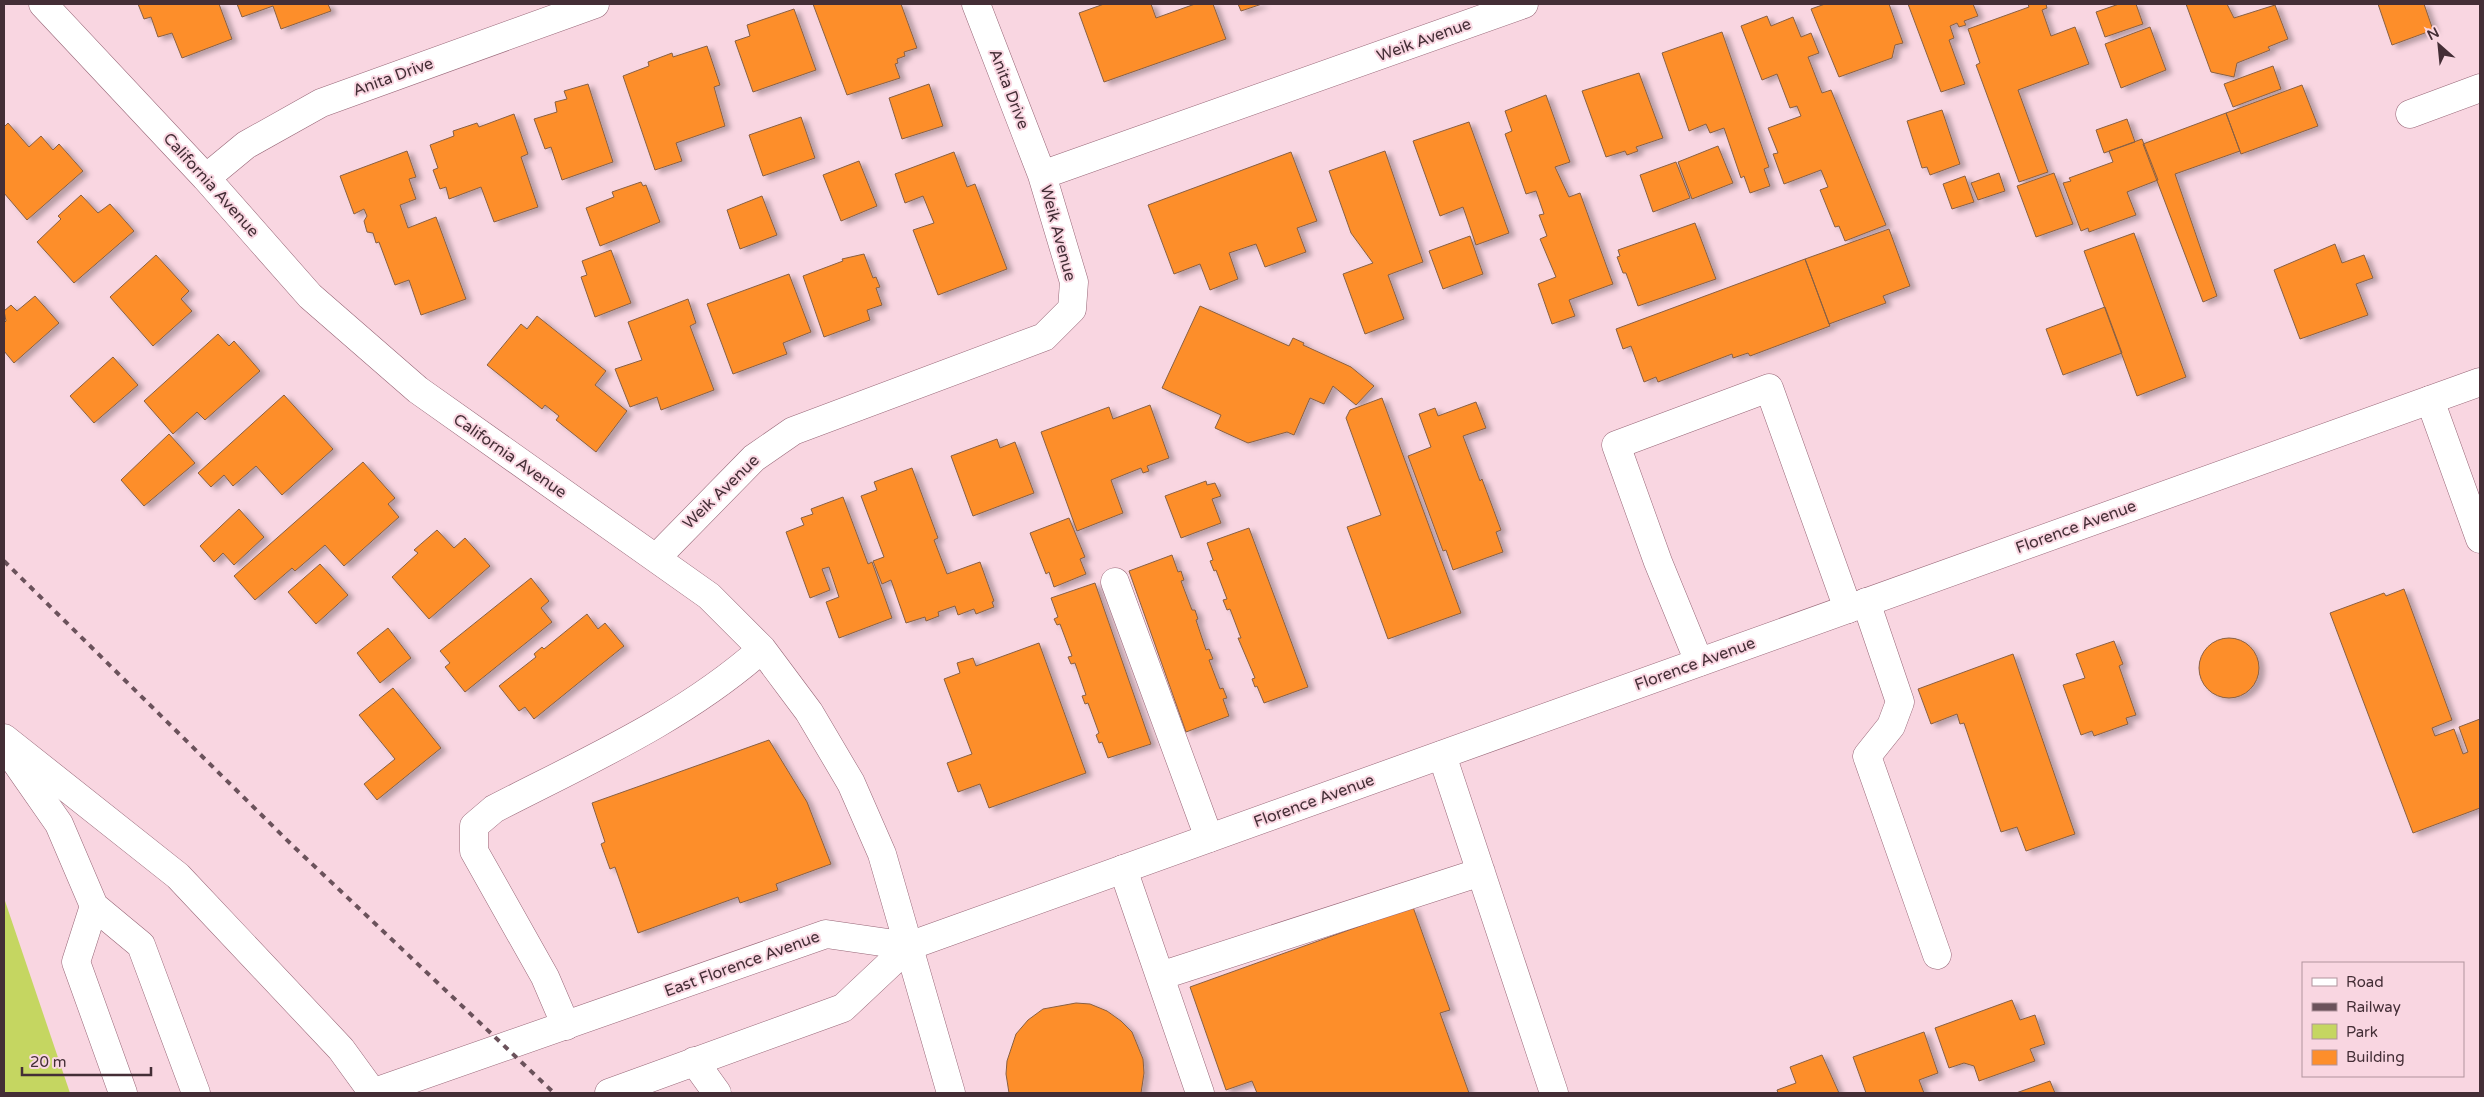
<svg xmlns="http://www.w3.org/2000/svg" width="2484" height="1097" font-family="'Varela Round',sans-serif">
<defs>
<filter id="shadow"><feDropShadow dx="5.5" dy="3" stdDeviation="2.5" flood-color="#0004"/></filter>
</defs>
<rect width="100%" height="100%" fill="#f9d6e1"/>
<path fill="#c5d661" d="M4,898L70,1093H4Z"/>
<path fill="#fd8e2b" stroke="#896043" filter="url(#shadow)" d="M138,4H219L232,39L182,58L172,33L158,37L151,17L144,19Z
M237,4H328L331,11L281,29L273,6L242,17Z
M813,4H901L917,48L904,52L905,56L897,59L898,63L895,64L900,78L847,95Z
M1104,4H1151L1156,18L1195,4H1213L1226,39L1104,82L1079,13Z
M1238,4H1262L1241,11Z
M1825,4H1889L1903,43L1895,45L1892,58L1839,77L1811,9Z
M1908,4H1973L1978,16L1964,21L1966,25L1959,27L1957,23L1950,26L1954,38L1949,40L1965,84L1941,92Z
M2028,4H2046L2047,8L2042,10L2051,36L2075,27L2089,64L2018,90L2048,172L2019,182L1976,65L1980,63L1968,29L2029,7Z
M2119,4H2136L2143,24L2105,37L2096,12Z
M2186,4H2227L2234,18L2275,5L2288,39L2268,47L2270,50L2237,63L2234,77L2211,72Z
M2378,4H2424L2433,30L2392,45Z
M794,9L816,70L753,92L735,41L750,36L747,25Z
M1767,16L1771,26L1793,17L1801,37L1811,33L1819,53L1808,57L1822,93L1831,90L1886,225L1845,241L1839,226L1835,227L1820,190L1828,187L1821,170L1784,184L1773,154L1778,153L1768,128L1801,116L1797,106L1790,108L1777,74L1762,80L1741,26Z
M2150,27L2166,70L2121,88L2105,44Z
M1722,32L1769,167L1764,169L1770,186L1750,193L1744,176L1741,178L1724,128L1710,133L1706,124L1689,131L1662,53Z
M707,46L720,85L714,87L725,126L676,143L682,161L655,170L623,76L649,66L648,62L672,53L673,57Z
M2273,66L2281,89L2233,107L2224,84Z
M1639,73L1663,138L1636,147L1638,151L1627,155L1625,151L1606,157L1582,91Z
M588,84L613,162L562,180L551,147L545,149L534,119L557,112L555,102L567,99L564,91Z
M929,84L943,126L902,139L889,98Z
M2302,85L2318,126L2241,154L2226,113Z
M1546,95L1570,162L1555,167L1569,197L1580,193L1613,284L1569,300L1575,316L1552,324L1538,284L1556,277L1540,239L1547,236L1539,215L1544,214L1536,191L1526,194L1505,134L1512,131L1505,111Z
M1942,110L1960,164L1930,175L1927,167L1922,168L1907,121Z
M2226,113L2240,151L2175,174L2217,296L2203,302L2143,144Z
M514,114L528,154L521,157L538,207L494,222L481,187L449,199L446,187L440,189L433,170L438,168L430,145L454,136L453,131L477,123L479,127Z
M801,117L815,158L763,176L749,135Z
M2127,119L2135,142L2104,153L2096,130Z
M1469,122L1509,233L1476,245L1463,207L1440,216L1413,141Z
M8,123L29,147L41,136L53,150L59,144L83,171L27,220L4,193V127Z
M2142,139L2158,180L2127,192L2136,215L2089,232L2088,228L2081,231L2063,183L2071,181L2069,178L2113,162L2109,151Z
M1718,146L1733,183L1692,199L1678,162Z
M407,151L416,177L409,179L416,199L400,205L408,228L436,217L466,299L421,315L409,280L395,285L379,242L376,243L373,233L367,232L364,221L367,216L364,209L354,214L340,176Z
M1385,151L1423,262L1388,275L1404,319L1365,334L1343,274L1373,263L1351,233L1329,171Z
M954,152L967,187L975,184L1007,269L938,295L913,230L934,223L923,196L905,203L895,174Z
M1291,152L1317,221L1297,228L1306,252L1265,267L1256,244L1229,253L1238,279L1210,290L1200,264L1174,274L1148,205Z
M859,161L877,206L841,221L823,175Z
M1676,162L1690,198L1653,212L1640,175Z
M1999,173L2005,191L1978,200L1971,183Z
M2054,173L2073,224L2036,237L2017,186Z
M1965,176L1974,202L1952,209L1943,184Z
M641,182L643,186L646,185L660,222L600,246L586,208L614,197L612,192Z
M81,195L98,213L110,204L134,231L74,283L37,242L61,219L58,216Z
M762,196L777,235L740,249L727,210Z
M1695,223L1716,279L1638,306L1626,273H1623L1617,257L1620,256L1618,250Z
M1889,229L1910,286L1883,296L1886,303L1829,324L1805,259Z
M2134,233L2186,377L2137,396L2084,251Z
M1470,236L1483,274L1443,289L1429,251Z
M2335,244L2342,263L2364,255L2373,278L2356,284L2368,315L2300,339L2274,270Z
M611,250L631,303L595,317L581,277L587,275L582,261Z
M864,254L873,278L876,277L880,287L876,288L882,305L867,310L870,320L824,337L803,276L843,261L842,259Z
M156,255L189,291L181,299L192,311L153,346L110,297Z
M1805,259L1830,326L1750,356L1748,353L1733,358L1732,354L1658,382L1656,377L1644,382L1631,346L1623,349L1616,329Z
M789,274L811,332L783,343L787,354L733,374L707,304Z
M35,296L59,323L14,363L4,351V323L6,321L4,311L11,305L17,311Z
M688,299L696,323L690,326L714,390L661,410L657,397L630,407L615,369L642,360L628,322Z
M1200,306L1289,346L1293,338L1304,343L1303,345L1351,367L1374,386L1356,405L1333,386L1324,404L1310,398L1294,435L1287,432L1248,443L1215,428L1221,415L1162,388Z
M2105,307L2122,353L2063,375L2046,329Z
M537,316L606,371L595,385L627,411L596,452L556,420L559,416L545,405L542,409L487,365L521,324L527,329Z
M218,334L229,346L234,341L260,371L205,420L197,412L173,434L144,401Z
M113,357L138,385L94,423L70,396Z
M284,395L333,449L282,495L256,466L233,486L224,475L211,487L198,473Z
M1382,398L1461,613L1388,639L1347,527L1381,515L1346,418L1350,410Z
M1476,402L1486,428L1463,436L1480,481L1482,479L1501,530L1496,532L1503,552L1453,570L1446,550L1443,551L1408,456L1431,447L1419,414L1435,408L1438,416Z
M1150,405L1169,458L1147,466L1149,471L1143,473L1141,468L1111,480L1123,513L1077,531L1041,432L1109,407L1113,419Z
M169,434L195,463L144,506L121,480Z
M997,439L1000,448L1015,442L1034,493L973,516L951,456Z
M363,462L395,498L388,504L399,517L344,566L325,545L295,571L292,568L255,600L234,576Z
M912,468L938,538L934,540L947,574L980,562L994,601L992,602L994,607L976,614L974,609L958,615L955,606L938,612L939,616L926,621L925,617L906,623L891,580L882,584L873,561L884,557L861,496L877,490L874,482Z
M1206,481L1207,485L1215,483L1221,496L1212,499L1221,523L1181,538L1165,496Z
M843,497L868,564L872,562L892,618L839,638L826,602L839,597L829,567L822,569L830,590L810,598L786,532L804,525L801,518L813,514L811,509Z
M239,509L264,537L234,565L223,553L214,562L200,546Z
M1069,518L1085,557L1080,559L1086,574L1054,587L1049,572L1046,574L1030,533Z
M1249,528L1308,687L1264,703L1257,686L1255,687L1252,679L1255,678L1238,638H1241L1230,609L1227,610L1223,600L1227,599L1216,570L1214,571L1210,561L1213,560L1207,543Z
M437,530L454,548L465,538L490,566L429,619L392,577L418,553L414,550Z
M1172,555L1178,572L1181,571L1184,580L1181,581L1192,610H1195L1198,619L1196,620L1206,650L1209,649L1213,659L1209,660L1220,689L1223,688L1227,698L1223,699L1229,716L1186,732L1129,571Z
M320,564L348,595L316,624L288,592Z
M531,578L549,601L541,608L552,622L465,692L445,667L450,663L440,651Z
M1095,583L1151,744L1108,758L1102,742L1099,743L1096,735L1099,733L1088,703L1085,704L1082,696L1086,695L1075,663L1071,664L1068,657L1072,656L1060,624L1057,625L1054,619L1058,617L1051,598Z
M2404,589L2452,720L2432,728L2435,736L2454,729L2463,754L2468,752L2459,727L2480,719V808L2413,833L2330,613L2384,593L2386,596Z
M587,614L598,629L605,623L624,646L534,719L525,707L519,711L499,686L536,657L534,654L542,647L544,649Z
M388,628L411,658L380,683L357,653Z
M2199 668a30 30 0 1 1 60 0a30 30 0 1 1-60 0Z
M2114,641L2123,664L2119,666L2136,715L2126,718L2128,724L2094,736L2092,731L2081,735L2063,685L2085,678L2076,654Z
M1039,643L1086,773L989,808L980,784L958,792L947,763L972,754L944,679L960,673L957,663L973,658L976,666Z
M2013,654L2075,834L2026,851L2017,827L2001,832L1964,723L1960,724L1957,714L1931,724L1918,689Z
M393,688L441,748L377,800L364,784L395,759L359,715Z
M769,740L807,802L831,864L776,884L778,890L740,903L738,897L638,933L615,867L610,869L601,844L605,842L592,803Z
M1413,907L1450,1010L1440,1013L1469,1093H1257L1252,1081L1226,1090L1190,987Z
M2012,1000L2020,1020L2035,1015L2045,1044L2030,1049L2035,1061L1979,1081L1974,1066L1964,1063L1949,1068L1935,1028Z
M1076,1003L1090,1004L1107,1011L1121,1021L1132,1032L1143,1059L1144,1073L1141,1093H1009L1006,1074L1007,1061L1016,1034L1028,1020L1043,1009Z
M1924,1032L1938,1073L1919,1080L1924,1093H1866L1853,1057Z
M1822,1055L1839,1093H1778L1777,1090L1796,1083L1790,1067Z
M2050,1081L2055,1093H2016Z"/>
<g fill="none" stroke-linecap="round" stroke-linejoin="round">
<g stroke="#976677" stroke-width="29">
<path id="minor" d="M43,4L206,178L310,296L418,390L709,596L762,649L809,712L851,783L882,854L951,1093
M976,4L1042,175
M2410,114L2480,88
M206,178L246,145L321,103L595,4
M2430,400L2480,539
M657,557L754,458L793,431L1044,337L1072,309L1074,282L1042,175L1524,4
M1115,582L1209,838
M1866,602L1900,702L1891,726L1867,756L1937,955
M1699,662L1658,562L1616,445L1769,388L1848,609
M4,745L59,824L94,906L141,945L196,1093
M1442,755L1554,1093
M1123,869L1200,1093
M94,906L76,962L123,1093
M1160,976L1481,872
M566,1026L545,977L474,851V826L494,809C587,761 683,719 762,649"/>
</g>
<g stroke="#976677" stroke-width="29">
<path id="major" d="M4,738L178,876L341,1049L373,1093
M694,1061L717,1093
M372,1093L826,934L909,946
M609,1093L843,1008L909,946L2480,382"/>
</g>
<use href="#minor" stroke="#fff" stroke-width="28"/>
<use href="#major" stroke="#fff" stroke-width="28"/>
<path stroke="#6b525b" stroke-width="4" stroke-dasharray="6 6" stroke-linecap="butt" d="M4,561L292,845L554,1093"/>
</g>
<g text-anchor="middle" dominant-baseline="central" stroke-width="4" stroke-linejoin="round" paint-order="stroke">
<g font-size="16" fill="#442e36" stroke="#f9d6e1">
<text transform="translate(1424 40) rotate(-20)">Weik Avenue</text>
<text transform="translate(393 77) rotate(-20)">Anita Drive</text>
<text transform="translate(1009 89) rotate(69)">Anita Drive</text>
<text transform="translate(211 185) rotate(48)">California Avenue</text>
<text transform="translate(1058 233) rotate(75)">Weik Avenue</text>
<text transform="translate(510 456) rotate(35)">California Avenue</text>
<text transform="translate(721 492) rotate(-44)">Weik Avenue</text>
<text transform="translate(2076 527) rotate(-20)">Florence Avenue</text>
<text transform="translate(1695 664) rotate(-20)">Florence Avenue</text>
<text transform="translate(1314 801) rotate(-20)">Florence Avenue</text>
<text transform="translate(742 964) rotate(-20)">East Florence Avenue</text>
</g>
</g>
<rect width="2484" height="1097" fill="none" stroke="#442e36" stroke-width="10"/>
<rect x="2302" y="962" width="162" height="115" fill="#f9d6e1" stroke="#b1939d"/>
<rect x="2312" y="978" width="25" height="8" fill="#ffffff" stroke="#b1939d"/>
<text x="2346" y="987" font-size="15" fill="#442e36">Road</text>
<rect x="2312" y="1003" width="25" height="8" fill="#6b525b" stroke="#b1939d"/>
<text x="2346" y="1012" font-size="15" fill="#442e36">Railway</text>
<rect x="2312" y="1024" width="25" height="15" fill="#c5d661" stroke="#b1939d"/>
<text x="2346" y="1037" font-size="15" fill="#442e36">Park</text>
<rect x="2312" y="1050" width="25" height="15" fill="#fd8e2b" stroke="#b1939d"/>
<text x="2346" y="1062" font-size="15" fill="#442e36">Building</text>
<g transform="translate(2439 45) rotate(333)" stroke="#f9d6e1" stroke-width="4" paint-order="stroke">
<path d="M0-4L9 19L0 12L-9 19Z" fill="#442e36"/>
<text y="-8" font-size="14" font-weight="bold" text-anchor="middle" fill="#442e36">N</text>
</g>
<path d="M22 1067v8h129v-8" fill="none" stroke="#442e36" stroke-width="2.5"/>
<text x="30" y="1067" font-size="15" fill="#442e36" stroke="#f9d6e1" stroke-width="4" paint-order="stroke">20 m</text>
</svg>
